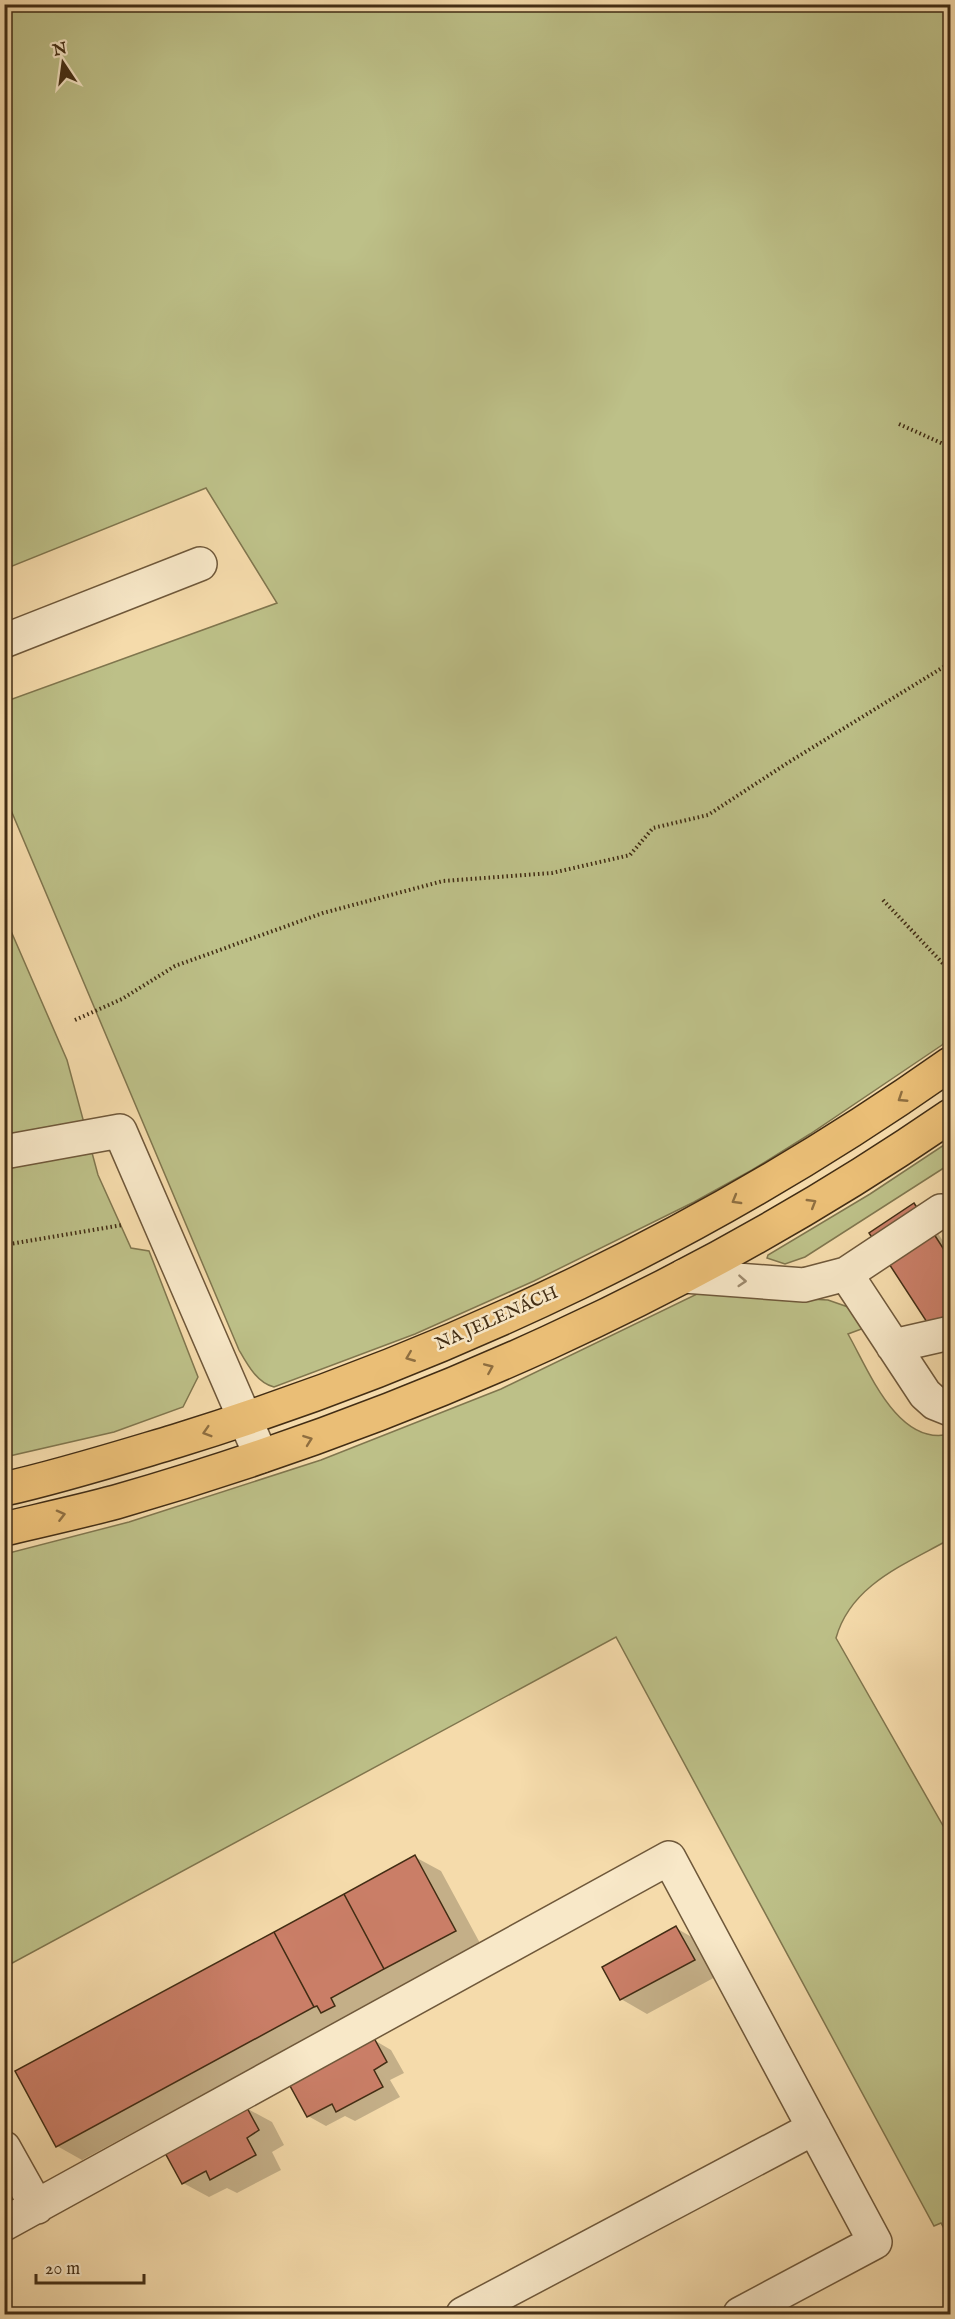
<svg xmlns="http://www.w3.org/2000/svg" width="955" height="2319" font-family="'IM FELL English',serif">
<rect width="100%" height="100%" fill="#f5dbab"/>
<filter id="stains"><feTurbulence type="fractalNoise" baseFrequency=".00333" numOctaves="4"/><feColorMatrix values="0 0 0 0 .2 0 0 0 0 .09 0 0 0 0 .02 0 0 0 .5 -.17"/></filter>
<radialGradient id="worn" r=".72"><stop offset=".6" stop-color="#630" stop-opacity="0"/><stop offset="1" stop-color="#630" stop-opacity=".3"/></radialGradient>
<path fill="#bdc088" stroke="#80764e" stroke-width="1.5" d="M5,4L950,5V1037L942,1045L810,1134L752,1170L694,1202L534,1281L415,1334L274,1387C257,1383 247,1364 239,1350L5,796L4,702L277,603L206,488L5,569Z
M4,915L67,1060L98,1175L131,1248L149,1251L198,1377L183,1407L114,1432L5,1457Z
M950,1141V1164L805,1257L785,1264L767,1258L768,1255L870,1194Z
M699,1293L828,1300L848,1307L867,1327L848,1334C869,1371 898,1447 950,1434V1539C906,1564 851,1584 836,1638L950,1838V2240L941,2223L934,2226L616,1637L5,1967V1554L129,1522L321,1460L501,1389Z"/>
<path fill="#0003" d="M915,1205L923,1210L950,1252V1332Z
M415,1857L441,1871L481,1945L82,2160L57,2146Z
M676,1928L702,1943L719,1975L647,2014L621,1999Z
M374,2040L391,2050L404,2073L390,2080L400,2097L355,2121L345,2116L326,2126L308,2116Z
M246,2108L272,2122L284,2145L272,2152L281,2170L237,2193L227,2188L209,2197L183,2183Z"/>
<path fill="#ca7e67" stroke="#422d14" stroke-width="1.5" d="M914,1203L950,1259V1322L934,1333L869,1233Z
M415,1855L456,1931L384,1969L344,1894Z
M344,1894L384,1969L331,1998L335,2006L321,2013L317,2006L314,2007L274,1932Z
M676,1926L695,1960L620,2000L602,1967Z
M274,1932L314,2007L56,2147L15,2071Z
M374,2038L387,2062L374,2070L383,2087L336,2112L332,2104L307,2117L289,2084Z
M246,2106L259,2130L247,2138L256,2155L210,2180L206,2171L182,2184L164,2151Z"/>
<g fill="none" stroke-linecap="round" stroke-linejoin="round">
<g stroke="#6f583a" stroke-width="36">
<path id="minor" d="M4,641L200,564
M4,1152L120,1131L261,1456
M846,1274L925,1394L935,1403L950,1409
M684,1276L804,1285L846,1274L941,1211
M893,1346L950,1333
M4,2148L37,2207
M4,2224L669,1858L875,2242L740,2314
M463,2314L814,2128"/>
</g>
<g stroke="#422d14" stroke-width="36">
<path id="major" d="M4,1489C62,1476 119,1458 176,1441C451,1356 715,1230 950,1064
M4,1529C42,1520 79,1512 116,1502C411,1417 697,1290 950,1116"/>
</g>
<path stroke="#422d14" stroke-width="4" stroke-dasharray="1.5 3" stroke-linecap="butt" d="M899,424L950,447
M883,900L950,971
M75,1020L122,999L175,966L323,913L443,881L552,873L630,855L653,828L708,815L789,762L950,663
M4,1245L122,1225"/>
<use href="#minor" stroke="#f8e8c8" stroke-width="33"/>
<use href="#major" stroke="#eabe76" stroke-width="33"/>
</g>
<defs><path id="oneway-chevron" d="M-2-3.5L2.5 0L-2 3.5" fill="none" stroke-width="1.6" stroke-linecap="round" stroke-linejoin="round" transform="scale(1.5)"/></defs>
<g stroke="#8e6e40">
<use href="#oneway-chevron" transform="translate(902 1098) rotate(147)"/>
<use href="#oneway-chevron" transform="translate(736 1200) rotate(150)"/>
<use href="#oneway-chevron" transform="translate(812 1203) rotate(-31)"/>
<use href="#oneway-chevron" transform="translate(410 1357) rotate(158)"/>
<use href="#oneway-chevron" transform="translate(489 1368) rotate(-23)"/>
<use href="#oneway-chevron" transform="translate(207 1432) rotate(163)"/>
<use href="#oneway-chevron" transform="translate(308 1440) rotate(-20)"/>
<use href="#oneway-chevron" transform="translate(61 1515) rotate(-14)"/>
</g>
<use stroke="#9d8a6e" href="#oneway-chevron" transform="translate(742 1281) rotate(4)"/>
<g text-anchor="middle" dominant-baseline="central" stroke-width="5" stroke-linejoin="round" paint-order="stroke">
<g font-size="18" fill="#422d14" stroke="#f8e8c8">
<text transform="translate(497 1319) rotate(-24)">NA JELENÁCH</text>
</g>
</g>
<rect width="955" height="2319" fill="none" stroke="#f5dbab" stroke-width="24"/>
<rect x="6" y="6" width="943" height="2307" fill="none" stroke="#422d14" stroke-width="3"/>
<rect x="12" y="12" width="931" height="2295" fill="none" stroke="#422d14" stroke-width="1.5"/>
<g transform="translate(63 63) rotate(347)" stroke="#f8e8c8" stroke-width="4.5" paint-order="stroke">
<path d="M0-4.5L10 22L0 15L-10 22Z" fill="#422d14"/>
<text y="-9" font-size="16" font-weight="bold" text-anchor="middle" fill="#422d14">N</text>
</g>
<path d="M36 2274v9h108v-9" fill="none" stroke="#422d14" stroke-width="3"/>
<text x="45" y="2274" font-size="18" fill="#422d14" stroke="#f8e8c8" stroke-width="4.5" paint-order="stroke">20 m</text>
<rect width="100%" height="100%" filter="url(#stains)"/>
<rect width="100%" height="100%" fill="url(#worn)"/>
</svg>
